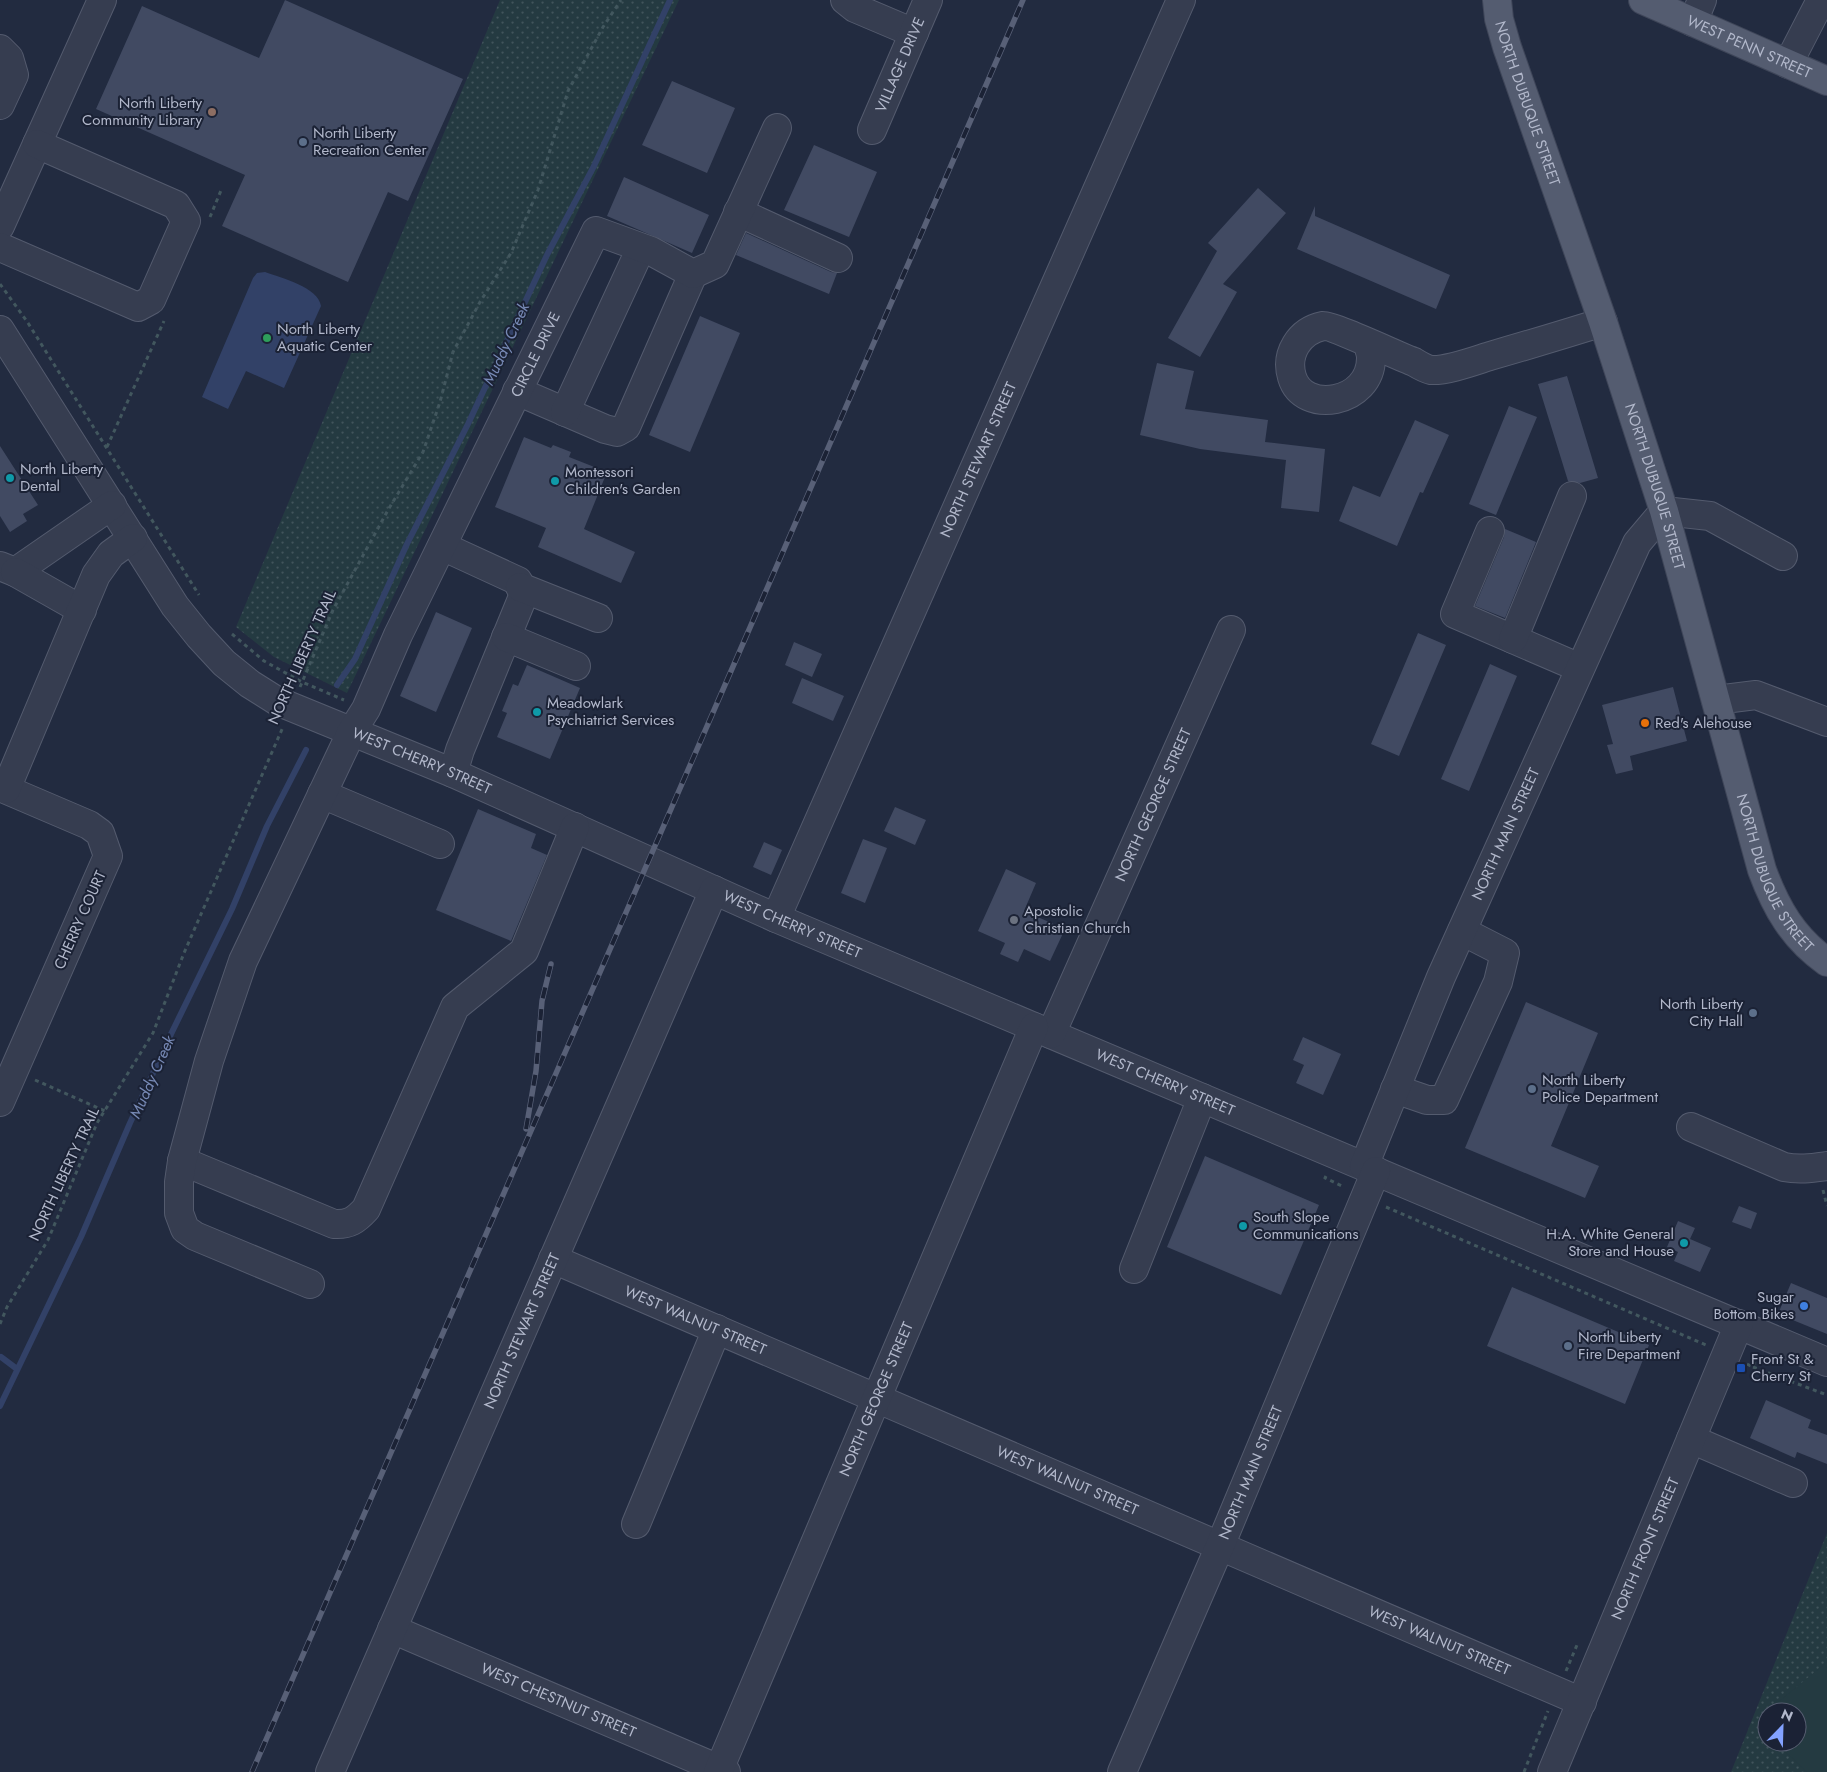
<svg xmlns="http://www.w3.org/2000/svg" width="1827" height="1772" font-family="Jost,sans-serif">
<defs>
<pattern id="grass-dots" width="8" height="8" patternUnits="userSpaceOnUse" patternTransform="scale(1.25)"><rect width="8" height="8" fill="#243a41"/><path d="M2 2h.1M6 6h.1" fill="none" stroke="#41545b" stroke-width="1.8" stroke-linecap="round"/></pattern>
</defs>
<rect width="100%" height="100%" fill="#222b40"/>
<path fill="url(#grass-dots)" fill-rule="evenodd" d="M500,0H679L347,693L274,657L236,627Z
M1827,1533V1772H1731ZM1767,1712H1797V1742H1767Z"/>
<path fill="#243a41" d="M1827,1662V1772H1807L1775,1742H1797V1712H1767V1730L1760,1717Z"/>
<path fill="#324167" d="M265,272C282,278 318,287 321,306L284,388L246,371L228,409L202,397L253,278L257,273Z"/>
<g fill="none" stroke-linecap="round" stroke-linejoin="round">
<path stroke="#324167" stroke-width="6" d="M337,685L355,659L407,544L468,424L547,255L594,166L670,0
M1,1357L17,1369
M0,1406L81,1237L130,1123L172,1032L232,909L267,826L306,750"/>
</g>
<path fill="#414a62" d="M285,0L463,79L408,201L388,192L348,282L222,226L245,175L96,109L142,6L259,58Z
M672,81L735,108L707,173L642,145Z
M814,145L877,172L849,237L784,210Z
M624,177L709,215L692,253L607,216Z
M1258,188L1286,213L1223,284L1237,292L1200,357L1168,338L1217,251L1208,243Z
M1315,206V216L1450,275L1436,309L1297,249Z
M746,233L831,272L837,273L829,294L736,255Z
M700,316L740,333L690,452L649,435Z
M1157,363L1194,371L1185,409L1268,420L1265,442L1325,449L1319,512L1281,508L1286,460L1200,449L1140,435Z
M1567,376L1598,478L1580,483L1568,481L1538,384Z
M1509,406L1537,417L1496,515L1469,504Z
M1415,420L1449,435L1423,493L1420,492L1397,546L1339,521L1353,486L1380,497Z
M524,437L551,448L553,445L571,452L569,457L607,472L584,529L635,552L621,583L538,547L546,528L495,507Z
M0,446L38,505L23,514L27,521L10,532L0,516Z
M1505,529L1536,542L1505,618L1475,606L1504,537Z
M436,612L472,628L436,712L400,696Z
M1418,633L1446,645L1399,756L1371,744Z
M794,642L822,654L812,677L785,665Z
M1490,664L1517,676L1469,791L1441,779Z
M527,665L580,688L550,759L497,737L507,713L502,711L513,684L518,686Z
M802,678L844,696L833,721L792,703Z
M1673,687L1687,741L1630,756L1633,770L1616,774L1607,745L1613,744L1602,705Z
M895,807L926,820L915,845L884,831Z
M478,809L536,834L531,848L547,855L511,941L436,910Z
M863,839L887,848L865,903L841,893Z
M764,842L782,850L771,875L753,867Z
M1006,869L1036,883L1024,911L1065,929L1050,961L1024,949L1018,962L1000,954L1005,943L978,931Z
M1526,1002L1598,1033L1551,1146L1599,1166L1585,1198L1465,1148Z
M1303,1037L1341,1054L1323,1095L1296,1083L1304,1065L1293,1060Z
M1205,1156L1319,1205L1281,1295L1167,1247Z
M1739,1206L1757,1213L1751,1229L1732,1222Z
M1678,1221L1695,1228L1690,1239L1711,1248L1700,1272L1674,1261L1678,1252L1667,1247Z
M1791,1283L1827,1298V1334L1778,1314Z
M1512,1287L1649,1345L1625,1404L1487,1346Z
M1766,1400L1811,1420L1808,1428L1827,1435V1464L1797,1452L1795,1458L1750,1438Z"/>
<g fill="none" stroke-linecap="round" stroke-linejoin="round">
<g stroke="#545b6e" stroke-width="30">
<g id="minor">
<path d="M845,0L855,8L914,33"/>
<path d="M1693,22L1702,0"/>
<path d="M0,49L9,58L14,75L0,105"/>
<path d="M1788,64L1821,0"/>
<path id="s1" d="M872,130L928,0"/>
<path d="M738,212L838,258"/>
<path d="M0,226L102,0"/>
<path d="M0,247L138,307L151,300L186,221L176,205L37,144"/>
<path id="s2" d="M0,330L175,606L199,636L224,663L250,684L277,701L453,773L776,918L1827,1362"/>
<path d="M1367,343C1369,348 1371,353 1371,358C1371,404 1303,415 1292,377C1285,354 1299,331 1323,326C1332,325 1400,357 1414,362C1419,365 1426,369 1431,370C1447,371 1474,361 1490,356C1528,345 1565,334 1603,322"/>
<path d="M517,391L605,429L617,432L626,427L693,274"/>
<path d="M565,412L641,248"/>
<path d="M1490,531L1455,614L1580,668"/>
<path d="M442,546L518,581L524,594L460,750L453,773"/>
<path d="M0,566L15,572L112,505"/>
<path d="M15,572L82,610"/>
<path d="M520,587L598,618"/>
<path d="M506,637L576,666"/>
<path d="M1513,639L1572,496"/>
<path d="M1716,700L1756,695L1827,722"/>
<path d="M0,787L89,825L100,833L108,856L0,1102"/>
<path d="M6,789L96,575L111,554L133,538"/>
<path d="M322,794L440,844"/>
<path id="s3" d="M776,918L1181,0"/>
<path id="s4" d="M1051,1034L1231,630"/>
<path d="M1395,1089L1427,1100H1444L1498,982L1505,953L1462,931"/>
<path d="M1691,1127L1784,1167C1799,1170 1812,1168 1827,1166"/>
<path d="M182,1161L334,1224C349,1225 356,1220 366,1209L455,1007L524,951L575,827"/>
<path id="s5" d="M1364,1166L1441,977L1637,543L1664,511L1710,516L1783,556"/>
<path id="s6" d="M553,1259L1582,1702"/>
<path d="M1134,1269L1202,1098"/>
<path id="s7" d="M310,1284L195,1236L185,1229L179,1213V1182L182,1161L209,1061L243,961L352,731L366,709L398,635L596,231L651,251L693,274L715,264L777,128"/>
<path d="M1691,1439L1793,1483"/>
<path d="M636,1524L717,1329"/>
<path id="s8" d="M392,1629L726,1772"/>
<path id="s9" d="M330,1772L714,890"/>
<path id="s10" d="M718,1772L1034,1027"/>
<path id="s11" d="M1122,1772L1220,1546L1376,1171"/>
<path id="s12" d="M1552,1772L1739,1324"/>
</g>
</g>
<g stroke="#3f4659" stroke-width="30">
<g id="major">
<path id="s13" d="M1497,0L1499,19L1507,47L1603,322L1664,511L1762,870C1776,908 1793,938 1827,962"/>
<path id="s14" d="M1643,0L1827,81"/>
</g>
</g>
<path stroke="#42575e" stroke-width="3" stroke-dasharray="4 4" stroke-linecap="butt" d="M210,217L222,188
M0,284L28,323L199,595
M107,447L164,321
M232,634L264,661L302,682L344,700
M300,687L333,610L388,510L423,452L440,402L453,352L480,302L511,253L538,190L568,91L603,27L621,0
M35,1080L105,1111
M1326,1176L1325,1178L1344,1187
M1823,1190L1827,1206
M1386,1207L1706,1345
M0,1324L7,1307L48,1240L97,1123L153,1033L184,953L283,727
M1747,1364L1753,1367L1756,1358
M1753,1367L1827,1395
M1566,1671L1577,1645
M1524,1772L1548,1711"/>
<use href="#minor" stroke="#363d50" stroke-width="28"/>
<use href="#major" stroke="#545c70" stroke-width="28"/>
<g stroke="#586077" stroke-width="5.5">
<path id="rail" d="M526,1129L536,1071L542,1001L551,964
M252,1772L1023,0"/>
</g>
<use href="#rail" stroke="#1b2235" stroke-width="4" stroke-dasharray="11" stroke-linecap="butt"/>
</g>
<circle fill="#8d6e63" stroke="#1b2235" stroke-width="2" cx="212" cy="112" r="5"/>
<g fill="#5c6f8a" stroke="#1b2235" stroke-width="2">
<circle cx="303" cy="142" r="5"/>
<circle cx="1753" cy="1013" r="5"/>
<circle cx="1532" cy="1089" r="5"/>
<circle cx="1568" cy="1346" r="5"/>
</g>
<circle fill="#2e9e5b" stroke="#1b2235" stroke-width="2" cx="267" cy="338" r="5"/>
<g fill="#0f9aa8" stroke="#1b2235" stroke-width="2">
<circle cx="10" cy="478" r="5"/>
<circle cx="555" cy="481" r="5"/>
<circle cx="537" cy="712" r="5"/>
<circle cx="1243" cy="1226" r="5"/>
<circle cx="1684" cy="1243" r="5"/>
</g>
<circle fill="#e8710a" stroke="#1b2235" stroke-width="2" cx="1645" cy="723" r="5"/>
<circle fill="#6b7280" stroke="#1b2235" stroke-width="2" cx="1014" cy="920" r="5"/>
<circle fill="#3f7fe0" stroke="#1b2235" stroke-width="2" cx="1804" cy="1306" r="5"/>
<rect fill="#1a4fb4" stroke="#1b2235" stroke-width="2" x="1736" y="1363" width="10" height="10" rx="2.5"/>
<g text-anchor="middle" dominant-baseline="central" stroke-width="4" stroke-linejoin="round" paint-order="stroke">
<g font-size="15" fill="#b2b8cb" stroke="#1b2235">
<text stroke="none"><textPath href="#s14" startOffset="116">WEST PENN STREET</textPath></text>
<text stroke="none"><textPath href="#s1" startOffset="71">VILLAGE DRIVE</textPath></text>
<text stroke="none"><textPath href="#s13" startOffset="108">NORTH DUBUQUE STREET</textPath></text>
<text stroke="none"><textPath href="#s7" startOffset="1089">CIRCLE DRIVE</textPath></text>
<text stroke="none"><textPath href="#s3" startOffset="501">NORTH STEWART STREET</textPath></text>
<text stroke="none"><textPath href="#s13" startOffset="512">NORTH DUBUQUE STREET</textPath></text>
<text transform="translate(302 657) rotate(-66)">NORTH LIBERTY TRAIL</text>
<text stroke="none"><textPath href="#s2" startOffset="624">WEST CHERRY STREET</textPath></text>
<text stroke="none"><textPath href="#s4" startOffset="251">NORTH GEORGE STREET</textPath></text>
<text stroke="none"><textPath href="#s5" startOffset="361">NORTH MAIN STREET</textPath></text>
<text stroke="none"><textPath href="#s13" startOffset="918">NORTH DUBUQUE STREET</textPath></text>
<text transform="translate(80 920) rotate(-66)">CHERRY COURT</text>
<text stroke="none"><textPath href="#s2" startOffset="1029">WEST CHERRY STREET</textPath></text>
<text stroke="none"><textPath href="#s2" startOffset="1434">WEST CHERRY STREET</textPath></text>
<text transform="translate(64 1174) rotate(-65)">NORTH LIBERTY TRAIL</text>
<text stroke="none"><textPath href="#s6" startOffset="155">WEST WALNUT STREET</textPath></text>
<text stroke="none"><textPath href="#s9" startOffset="481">NORTH STEWART STREET</textPath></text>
<text stroke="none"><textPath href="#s10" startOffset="405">NORTH GEORGE STREET</textPath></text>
<text stroke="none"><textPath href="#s11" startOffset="326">NORTH MAIN STREET</textPath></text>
<text stroke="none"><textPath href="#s6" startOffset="560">WEST WALNUT STREET</textPath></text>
<text stroke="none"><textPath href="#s12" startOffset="242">NORTH FRONT STREET</textPath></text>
<text stroke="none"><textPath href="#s6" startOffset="965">WEST WALNUT STREET</textPath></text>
<text stroke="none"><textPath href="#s8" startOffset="181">WEST CHESTNUT STREET</textPath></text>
</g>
<g font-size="15" fill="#b2b8cb" stroke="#1b2235" text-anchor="start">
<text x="202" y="103" text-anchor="end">North Liberty<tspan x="202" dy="17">Community Library</tspan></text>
<text x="313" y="133">North Liberty<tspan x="313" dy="17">Recreation Center</tspan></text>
<text x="277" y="329">North Liberty<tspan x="277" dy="17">Aquatic Center</tspan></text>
<text x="20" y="469">North Liberty<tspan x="20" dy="17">Dental</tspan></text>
<text x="565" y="472">Montessori<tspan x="565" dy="17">Children's Garden</tspan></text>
<text x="547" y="703">Meadowlark<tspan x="547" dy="17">Psychiatrict Services</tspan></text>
<text x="1655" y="723">Red's Alehouse</text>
<text x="1024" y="911">Apostolic<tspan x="1024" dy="17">Christian Church</tspan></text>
<text x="1743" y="1004" text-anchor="end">North Liberty<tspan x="1743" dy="17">City Hall</tspan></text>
<text x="1542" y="1080">North Liberty<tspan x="1542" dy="17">Police Department</tspan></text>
<text x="1253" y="1217">South Slope<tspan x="1253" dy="17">Communications</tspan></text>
<text x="1674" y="1234" text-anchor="end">H.A. White General<tspan x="1674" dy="17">Store and House</tspan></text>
<text x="1794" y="1297" text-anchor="end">Sugar<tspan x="1794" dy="17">Bottom Bikes</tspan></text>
<text x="1578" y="1337">North Liberty<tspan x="1578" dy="17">Fire Department</tspan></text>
<text x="1751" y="1359">Front St &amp;<tspan x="1751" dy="17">Cherry St</tspan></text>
</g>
<g font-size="16" font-style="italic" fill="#7789b5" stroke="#1b2235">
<text transform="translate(506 344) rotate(-65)">Muddy Creek</text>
<text transform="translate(152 1077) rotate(-66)">Muddy Creek</text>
</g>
</g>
<g transform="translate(1782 1727) rotate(23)"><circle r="24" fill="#1b2235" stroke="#575e71"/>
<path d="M0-4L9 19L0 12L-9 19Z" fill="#83a2ff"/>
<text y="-8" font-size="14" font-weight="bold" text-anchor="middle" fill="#b2b8cb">N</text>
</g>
</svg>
